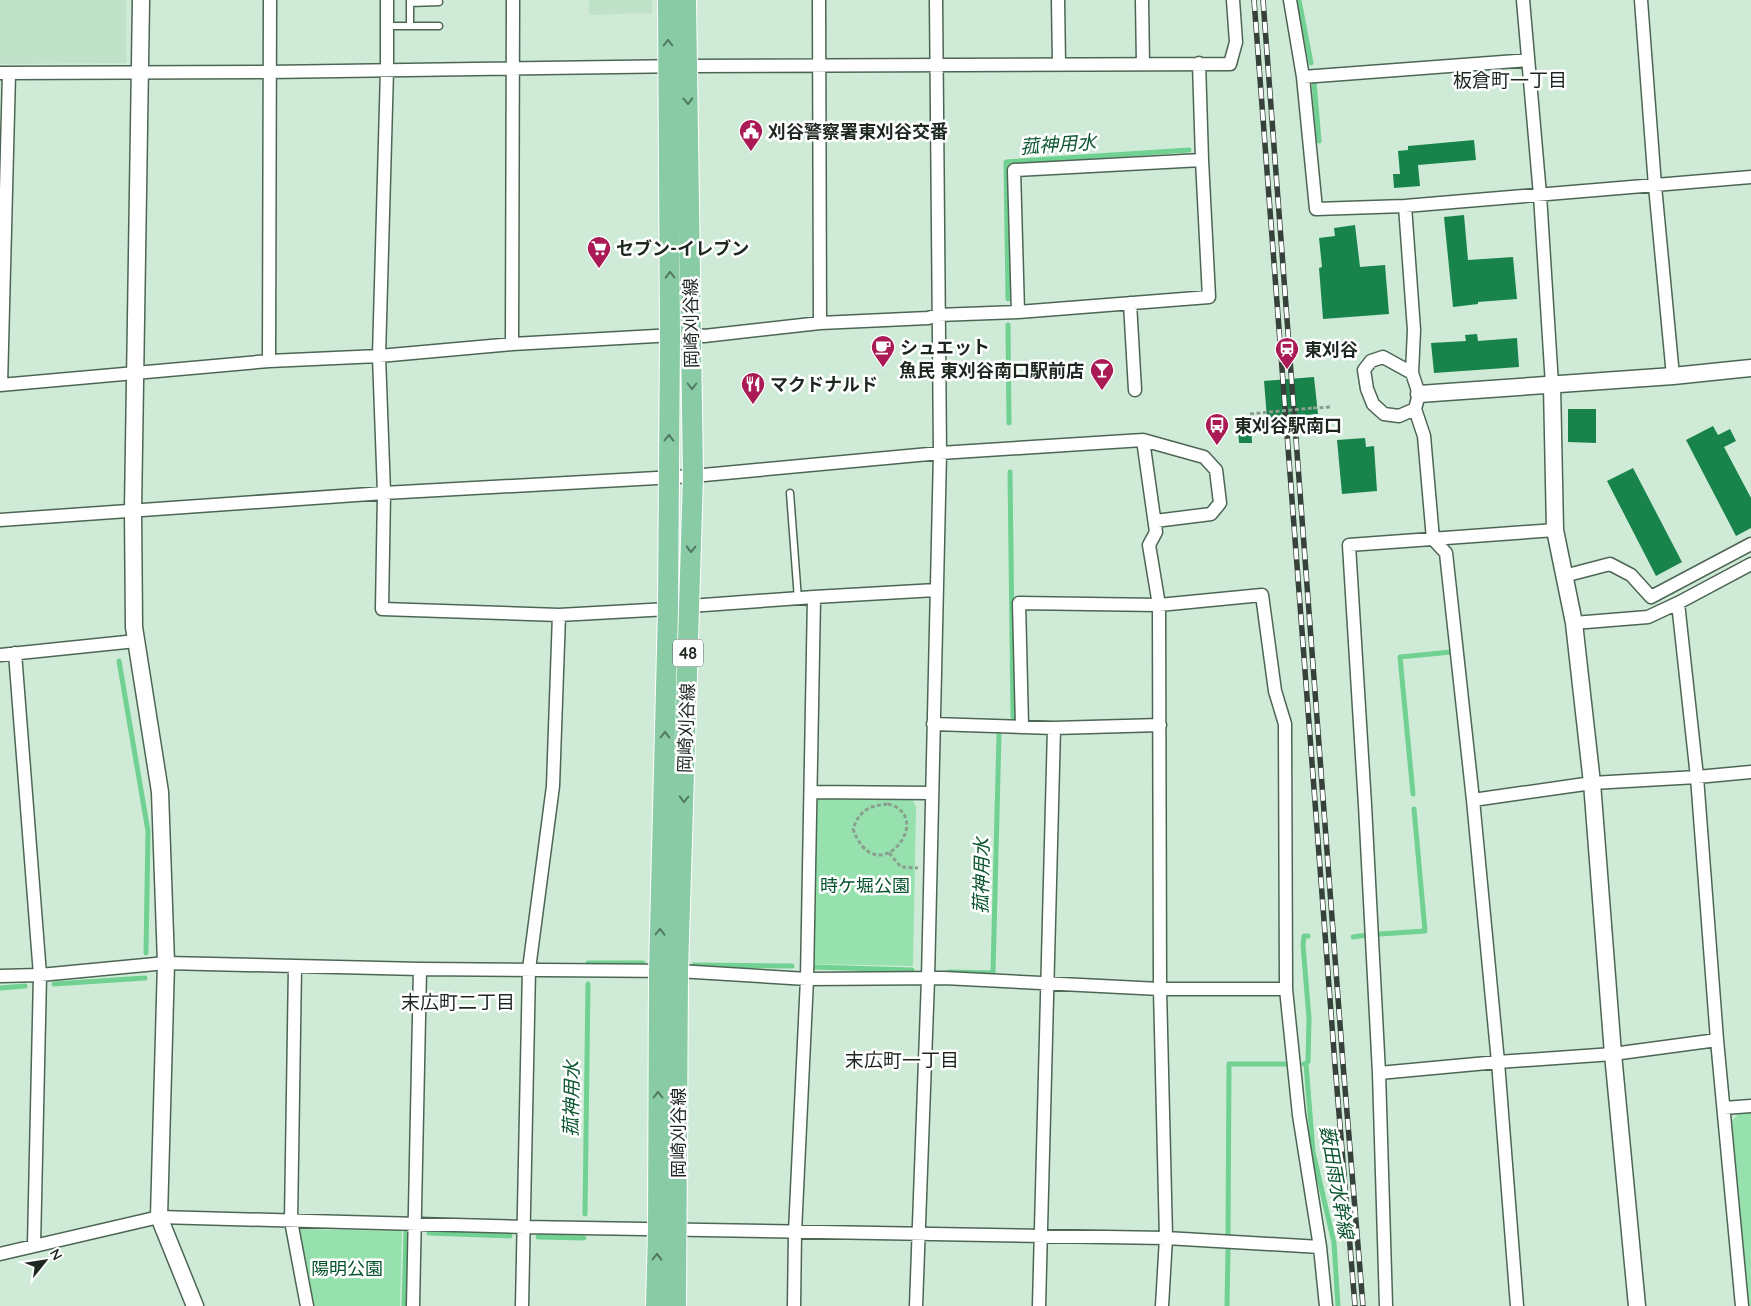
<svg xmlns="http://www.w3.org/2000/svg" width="1751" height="1306" font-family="Quicksand,'Noto Sans JP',sans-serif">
<rect width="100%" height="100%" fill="#cfebd7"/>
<path fill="#c0e2c9" d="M0,0H126V63L0,64Z
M589,0H652V13L589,15Z"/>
<path fill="#96e1ae" d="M821,796L912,799L916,806L913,966L814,964L815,801Z
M1751,1113V1306H1748L1732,1121L1738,1114Z
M300,1229L402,1231L400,1306H314Z"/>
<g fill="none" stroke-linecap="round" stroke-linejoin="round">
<path stroke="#70d192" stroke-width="5" d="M1299,0L1311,63
M1314,82L1319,141
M1008,299L1006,162L1189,150
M1008,325L1009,423
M1010,472L1013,717
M119,661L148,831L146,953
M1413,794L1400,657L1451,652
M1380,934L1425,931L1414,809
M1353,937L1367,935
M588,963H643
M694,965L792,966
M814,967L912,970
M949,972L993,973L999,735
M54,984L145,978
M0,988L25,986
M1304,1064L1308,1062L1309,1018L1303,945L1304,936H1308
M1306,1064L1313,1152L1334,1243L1338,1306
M585,1214L588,984
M429,1233L510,1236
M1228,1234L1229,1064H1289
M538,1237L584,1238
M404,1306L406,1233
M1227,1306L1228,1250"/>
</g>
<path fill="#18844b" d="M1474,140L1476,160L1418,165L1420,186L1394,188L1393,174H1400L1398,151L1408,150V146Z
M1464,215L1468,260L1513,257L1517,299L1478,302V304L1453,307L1444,217Z
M1355,225L1360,267L1385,265L1389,314L1323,319L1319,268L1322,267L1319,238L1335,236L1334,228Z
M1477,334L1478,341L1517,338L1519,367L1434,373L1431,343L1466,341L1465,335Z
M1314,377L1318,414L1267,418L1264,381Z
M1568,409H1596V443L1568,442Z
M1251,423L1252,443H1239L1238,424Z
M1713,426L1718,435L1730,429L1736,441L1724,447L1751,498V528L1736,536L1686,440Z
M1365,438L1366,447L1374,446L1377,491L1342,494L1337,440Z
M1633,468L1682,562L1656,576L1607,481Z"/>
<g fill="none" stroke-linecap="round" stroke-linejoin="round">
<g stroke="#4d6654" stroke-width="9">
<path id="service" d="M410,3L439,2
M386,26H410V0
M410,26H439
M790,493L798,599"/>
</g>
<g stroke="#4d6654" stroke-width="15">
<path id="minor" d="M387,0V70L379,356L384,493L382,609L559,615L668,609
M819,0L820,323L928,318L938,315L1018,312L1209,297L1202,160L1014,170L1018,312
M1058,0L1059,64
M1142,0L1143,64
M1290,0L1303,77L1316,209L1405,206L1751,177
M1523,0L1540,195L1552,385
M1641,0L1655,186L1673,376
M1199,63L1202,160
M0,73L269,72L687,66L1230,64L1236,42L1233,0
M1303,77L1528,60
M1405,206L1414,330L1412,373L1419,394L1415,409L1424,436L1433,539L1446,553L1473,800L1498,1062L1517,1306
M1130,303L1135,390
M512,344L513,0
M269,361L270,0
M1412,373L1383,357L1371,361L1364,370L1367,389L1373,404L1384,414L1399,416L1415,409
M0,385L269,361L379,356L512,344L692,334L704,336L820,323
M1,385L9,73
M0,520L384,493L693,476L940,453L1143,440L1204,457L1216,470L1220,503L1211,514L1155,521
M1564,576L1610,564L1631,575L1651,597L1751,544
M814,597L936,590
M690,606L814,597L807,979L795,1232L794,1306
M1574,623L1648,617L1678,603
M15,653L40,975L34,1245
M0,655L136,641
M933,724L1054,728L1160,725
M1022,726L1019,603L1159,605L1262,595L1275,691L1285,724L1286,989L1299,1115L1320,1247L1326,1306
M811,792L932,793
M1473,800L1592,783L1697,777L1751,772
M295,966L291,1221L307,1306
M0,976L40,975L166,963L420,969L678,971L807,979L944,978L1160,989L1159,605L1149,545L1156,532L1143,440
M1379,1073L1498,1062L1613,1054L1717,1040
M1724,1108L1751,1106
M0,1254L159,1217L524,1227L1166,1238L1320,1247
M413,1306L420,969
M522,1306L529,969L553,786L559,615
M916,1306L928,979L940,453L936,0
M1039,1306L1054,728
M1162,1306L1166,1238L1160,989H1286
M1386,1306L1379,1073L1365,805L1349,545L1555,530
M1742,1306L1717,1040L1697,777L1678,603L1751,564"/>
</g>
<g stroke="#4d6654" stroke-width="19">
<path id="tertiary" d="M141,0L133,510L134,627L160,792L166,963L159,1217L195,1306
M1552,385L1555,530L1574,623L1592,783L1613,1054L1637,1306
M1419,394L1673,376L1751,368"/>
</g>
<g stroke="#fff" stroke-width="22">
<path id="primary" d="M656,1306L658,1230L659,972L668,609L670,336L668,0
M676,1306L678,971L693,476L686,0"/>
</g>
<path stroke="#8a9f90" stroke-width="3" stroke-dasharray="4 2.5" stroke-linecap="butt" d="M1313,408L1332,407
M1250,414L1269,412
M888,804C891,805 896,806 899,809C926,829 875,889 853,829C860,810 868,806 888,804Z
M889,853L901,867L918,868"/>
<use href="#service" stroke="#fff" stroke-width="6"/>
<use href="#minor" stroke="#fff" stroke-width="12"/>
<use href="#tertiary" stroke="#fff" stroke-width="16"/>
<use href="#primary" stroke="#88cba4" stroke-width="20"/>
<g stroke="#354139" stroke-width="5.5">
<path id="rail" d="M1254,0L1335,1065L1355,1306
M1263,0L1343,1064L1363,1306"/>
</g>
<use href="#rail" stroke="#fff" stroke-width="4" stroke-dasharray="11" stroke-linecap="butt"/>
<path stroke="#8a9f90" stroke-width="3" stroke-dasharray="4 2.5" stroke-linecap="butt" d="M1269,412L1313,408"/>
</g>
<defs><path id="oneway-chevron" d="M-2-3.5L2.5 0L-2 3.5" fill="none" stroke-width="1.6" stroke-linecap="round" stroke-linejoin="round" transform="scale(1.25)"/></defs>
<g stroke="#527962">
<use href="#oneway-chevron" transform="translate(668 43) rotate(-90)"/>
<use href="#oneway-chevron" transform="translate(688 101) rotate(89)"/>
<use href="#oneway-chevron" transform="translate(670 275) rotate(-91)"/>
<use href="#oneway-chevron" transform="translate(692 386) rotate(90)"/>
<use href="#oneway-chevron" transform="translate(669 438) rotate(-89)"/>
<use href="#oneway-chevron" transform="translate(691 549) rotate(92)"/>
<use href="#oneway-chevron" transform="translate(665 735) rotate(-89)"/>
<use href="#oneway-chevron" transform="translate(684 799) rotate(92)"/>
<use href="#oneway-chevron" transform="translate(660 932) rotate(-89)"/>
<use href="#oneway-chevron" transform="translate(658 1095) rotate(-90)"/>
<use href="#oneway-chevron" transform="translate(657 1257) rotate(-89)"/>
</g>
<defs>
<g id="civic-pin" transform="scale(1.25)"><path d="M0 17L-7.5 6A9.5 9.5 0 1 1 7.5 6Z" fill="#aa1a54" stroke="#fff"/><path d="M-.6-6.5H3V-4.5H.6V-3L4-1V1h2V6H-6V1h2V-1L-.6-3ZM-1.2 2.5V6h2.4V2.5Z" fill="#fff"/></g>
<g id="supermarket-pin" transform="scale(1.25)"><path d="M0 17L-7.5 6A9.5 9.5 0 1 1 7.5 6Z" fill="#aa1a54" stroke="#fff"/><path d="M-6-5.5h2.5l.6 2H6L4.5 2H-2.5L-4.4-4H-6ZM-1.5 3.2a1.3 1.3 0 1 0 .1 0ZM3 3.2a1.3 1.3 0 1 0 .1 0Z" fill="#fff"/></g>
<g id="cafe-pin" transform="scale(1.25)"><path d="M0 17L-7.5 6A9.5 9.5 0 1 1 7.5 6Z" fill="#aa1a54" stroke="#fff"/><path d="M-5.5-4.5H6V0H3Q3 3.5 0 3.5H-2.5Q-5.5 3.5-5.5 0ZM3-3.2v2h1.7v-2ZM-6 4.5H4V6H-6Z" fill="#fff"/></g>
<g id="station-pin" transform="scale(1.25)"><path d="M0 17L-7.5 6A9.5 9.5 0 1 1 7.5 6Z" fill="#aa1a54" stroke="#fff"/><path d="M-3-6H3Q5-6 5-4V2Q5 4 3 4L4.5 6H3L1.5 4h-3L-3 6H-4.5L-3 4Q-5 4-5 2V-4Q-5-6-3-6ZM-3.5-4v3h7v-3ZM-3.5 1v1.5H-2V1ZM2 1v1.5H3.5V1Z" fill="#fff"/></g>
<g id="bar-pin" transform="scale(1.25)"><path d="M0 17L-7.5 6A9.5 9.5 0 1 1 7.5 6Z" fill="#aa1a54" stroke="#fff"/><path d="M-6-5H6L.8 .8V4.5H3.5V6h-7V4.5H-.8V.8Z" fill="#fff"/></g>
<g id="restaurant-pin" transform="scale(1.25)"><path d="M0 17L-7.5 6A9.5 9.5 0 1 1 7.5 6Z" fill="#aa1a54" stroke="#fff"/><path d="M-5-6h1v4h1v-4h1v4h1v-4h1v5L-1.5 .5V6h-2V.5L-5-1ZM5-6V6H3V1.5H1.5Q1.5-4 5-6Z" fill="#fff"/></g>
<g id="bus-pin" transform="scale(1.25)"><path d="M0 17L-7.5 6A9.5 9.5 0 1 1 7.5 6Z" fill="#aa1a54" stroke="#fff"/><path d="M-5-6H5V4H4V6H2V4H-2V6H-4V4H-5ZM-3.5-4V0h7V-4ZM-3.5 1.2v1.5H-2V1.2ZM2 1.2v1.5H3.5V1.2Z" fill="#fff"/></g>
</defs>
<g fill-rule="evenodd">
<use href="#civic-pin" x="751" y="131"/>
<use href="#supermarket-pin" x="599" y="248"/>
<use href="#cafe-pin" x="883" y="347"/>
<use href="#station-pin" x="1287" y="349"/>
<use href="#bar-pin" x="1102" y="370"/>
<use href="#restaurant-pin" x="753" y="384"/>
<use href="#bus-pin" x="1217" y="425"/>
</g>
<g text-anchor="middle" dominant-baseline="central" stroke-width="5" stroke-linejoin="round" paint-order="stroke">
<rect fill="#fff" stroke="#616863" stroke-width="1" x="673" y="639.5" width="30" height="27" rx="4"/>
<g font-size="16" font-weight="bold" fill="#1d2720">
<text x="688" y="653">48</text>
</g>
<g font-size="18" font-weight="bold" fill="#1d2720" stroke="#fff" text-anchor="start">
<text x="768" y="131">刈谷警察署東刈谷交番</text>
<text x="616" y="248">セブン-イレブン</text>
<text x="900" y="347">シュエット</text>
<text x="1304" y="349">東刈谷</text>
<text x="1084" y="370" text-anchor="end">魚民 東刈谷南口駅前店</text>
<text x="770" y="384">マクドナルド</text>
<text x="1234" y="425">東刈谷駅南口</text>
</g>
<g font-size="18" fill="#1d2720" stroke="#fff">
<text transform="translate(691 323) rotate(-91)">岡崎刈谷線</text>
<text transform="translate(686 728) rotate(-88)">岡崎刈谷線</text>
<text transform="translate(678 1133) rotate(-90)">岡崎刈谷線</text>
</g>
<g font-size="18" fill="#05532c" stroke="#fff">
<text x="865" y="885">時ケ堀公園</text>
<text x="347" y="1268">陽明公園</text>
</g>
<g font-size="19" fill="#1d2720" stroke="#fff">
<text x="1510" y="80">板倉町一丁目</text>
<text x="458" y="1002">末広町二丁目</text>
<text x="902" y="1060">末広町一丁目</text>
</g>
<g font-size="19" font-style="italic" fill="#0b562f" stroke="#fff">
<text transform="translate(1058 144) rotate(-4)">菰神用水</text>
<text transform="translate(981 876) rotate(-89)">菰神用水</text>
<text transform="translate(571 1099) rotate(-89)">菰神用水</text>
<text transform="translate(1337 1182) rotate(80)">薮田雨水幹線</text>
</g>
</g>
<g transform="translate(45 1261) rotate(60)" stroke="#ffffff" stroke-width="4" paint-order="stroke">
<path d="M0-4L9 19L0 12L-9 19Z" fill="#1d2720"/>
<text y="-8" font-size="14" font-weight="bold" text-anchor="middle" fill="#1d2720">N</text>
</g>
</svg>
